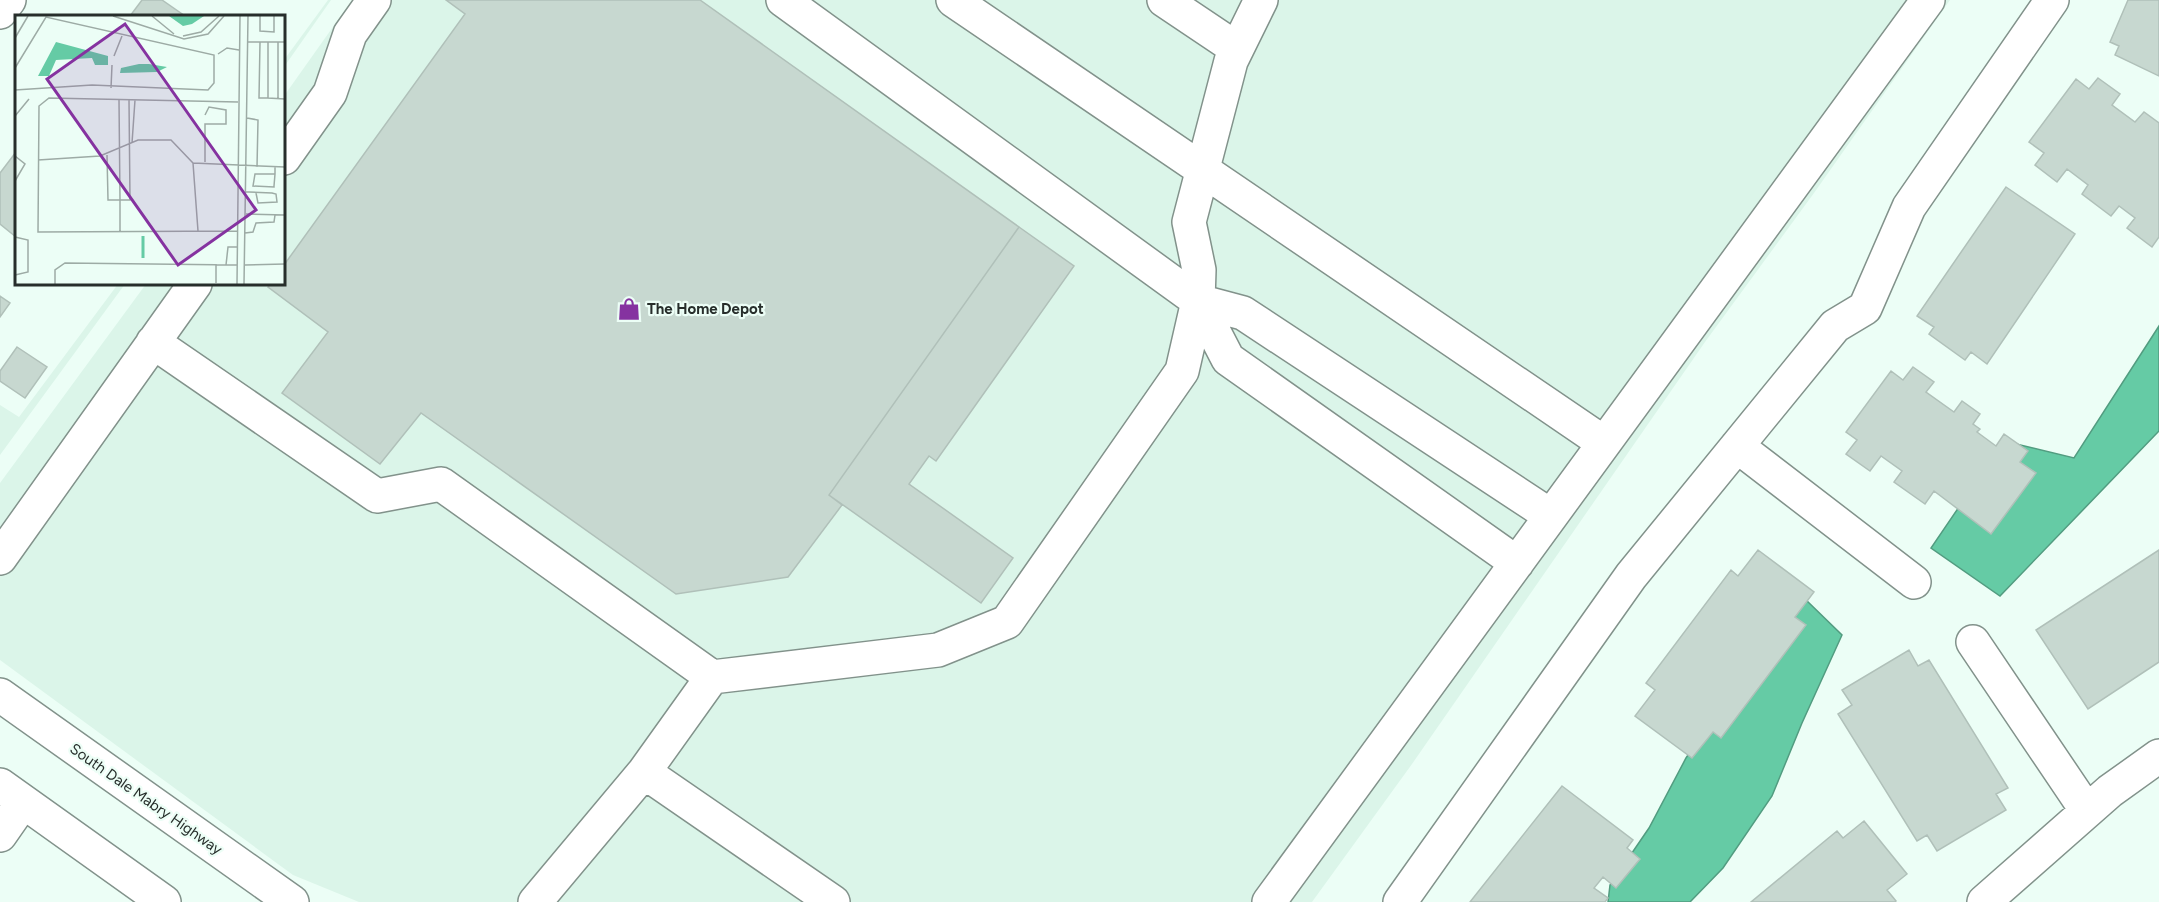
<svg xmlns="http://www.w3.org/2000/svg" width="2159" height="902" font-family="Figtree,sans-serif">
<rect width="100%" height="100%" fill="#ecfef6"/>
<path fill="#dbf5e9" d="M328,0H331L284,67V60Z
M352,0H1950L1814,193L1705,342L1412,764L1312,902H359L293,875L0,660V483L146,284H284V96Z
M118,284H125L0,455V405L19,417Z"/>
<path fill="#65cba5" stroke="#529c80" stroke-width="1.5" d="M2159,326V431L2000,596L1931,548L2004,441L2074,458Z
M1805,599L1842,635L1802,723L1772,796L1723,868L1690,902H1608L1610,885L1649,828L1686,758L1759,652Z"/>
<path fill="#c7d8d0" stroke="#b0c0b9" stroke-width="1.5" d="M142,0H162L185,16H130Z
M446,0H700L1019,227L829,495L842,505L788,577L676,594L421,413L380,464L282,393L328,332L268,287L270,284H284V265L465,14Z
M2128,0H2159V76L2115,55L2119,46L2110,42Z
M2098,78L2120,94L2112,105L2135,122L2144,112L2159,123V237L2152,247L2127,228L2135,218L2119,206L2111,216L2082,194L2088,185L2067,169L2057,182L2035,165L2044,153L2029,142L2076,79L2089,89Z
M16,152V237L0,224V173Z
M2006,187L2075,234L1987,364L1971,352L1965,360L1929,334L1934,327L1917,316Z
M1019,227L1074,266L936,461L929,456L909,484L1013,558L981,603L829,495Z
M0,296L10,303L0,317Z
M17,347L47,367L25,398L0,381V371Z
M1913,367L1934,382L1926,392L1954,412L1962,401L1980,414L1973,424L1980,429L1977,432L1996,446L2004,434L2028,451L2020,462L2036,473L1991,534L1934,491L1925,504L1894,482L1902,471L1881,456L1870,471L1846,454L1857,440L1846,432L1891,371L1903,380Z
M1758,550L1814,592L1795,617L1806,625L1721,738L1713,732L1692,758L1635,716L1655,690L1646,683L1731,570L1738,576Z
M2159,550V662L2088,709L2036,630Z
M1909,650L1918,666L1929,660L2008,788L1996,794L2006,810L1937,851L1927,835L1917,841L1838,714L1852,705L1842,690Z
M1562,786L1633,840L1627,848L1640,859L1616,888L1603,877L1594,888L1608,898L1605,902H1470Z
M1864,821L1907,874L1887,890L1896,901L1895,902H1751L1837,831L1843,838Z"/>
<g fill="none" stroke-linecap="round" stroke-linejoin="round">
<g stroke="#82928b" stroke-width="36">
<path id="minor" d="M783,0L1198,301L1243,313L1551,516
M953,0L1604,443
M1164,0L1237,49
M0,12L9,0
M284,158L330,93L350,34L374,0
M1198,301L1228,359L1517,563
M153,342L377,496L441,484L712,677
M1737,446L1914,582
M0,558L195,284
M1973,642L2087,811
M644,772L833,902
M0,835L23,802
M535,902L644,772L712,677L938,650L1007,622L1182,371L1198,301L1199,270L1189,222L1231,61L1261,0
M1269,902L1928,0
M1400,902L1631,576L1835,326L1865,308L1909,207L2052,0
M1984,902L2110,791L2159,756"/>
</g>
<g stroke="#82928b" stroke-width="36">
<path id="major" d="M0,695L292,902
M0,785L164,902"/>
</g>
<use href="#minor" stroke="#fff" stroke-width="33"/>
<use href="#major" stroke="#fff" stroke-width="33"/>
</g>
<defs>
<g id="shop-bare" transform="scale(1.8)"><path d="M-5-2.5h2.3a2.7 3.5 0 0 1 5.4 0H5L5.5 6h-11ZM-1.5-2.5h3a1.5 2.3 0 0 0-3 0Z" fill="#8532a0" stroke="#ecfef6" stroke-width="2.5" paint-order="stroke"/></g>
</defs>
<g fill-rule="evenodd">
<use href="#shop-bare" x="629" y="309"/>
</g>
<g text-anchor="middle" dominant-baseline="central" stroke-width="4.5" stroke-linejoin="round" paint-order="stroke">
<g font-size="15" font-weight="bold" fill="#272e2b" stroke="#ecfef6" text-anchor="start">
<text x="647" y="309">The Home Depot</text>
</g>
<g font-size="15" fill="#272e2b" stroke="#ecfef6">
<text transform="translate(146 799) rotate(35)">South Dale Mabry Highway</text>
</g>
</g>
<g transform="translate(15 15)">
<rect width="270" height="270" fill="#ecfef6"/>
<path d="M154,1H189L177,9L168,11ZM41,27L93,41V50H80L77,43L41,45L34,61H23ZM124,49H134L152,52L142,57L105,58L106,53Z" fill="#65cba5"/>
<path fill="none" stroke="#65cba5" stroke-width="3" d="M128,243V221"/>
<path fill="none" stroke="#9daba5" stroke-width="1.5" d="M98,1L169,24L193,19L209,1M137,1L159,19M245,1V16L259,17V1M168,21L186,17L204,1M0,23L13,1M233,27H270M245,27L244,83H253M253,27V83L270,84M203,39L212,33L224,35M99,41L107,21M0,53L31,2L199,40V68L193,75L77,70L0,75M96,73L97,50M263,83V27M190,100L194,92L211,95V109H190V147M0,101L14,84M232,103L243,105L242,152M117,128L120,85M92,140L93,185H105L104,85M0,141L10,149L0,166M23,145L85,141L123,125H156L178,148L270,152M178,148L183,216M260,159H240L238,171L259,172V171L260,159V152M231,177H234L257,178L261,179L262,187L243,188L241,178M231,199L270,200M223,216L23,217L24,91L34,83L223,87M105,217V185H115L114,85M230,218L238,217L241,208L259,207L260,200M0,222L13,225V257L0,260M201,249V268M211,250L213,232H222M230,250L270,249M40,269V255L50,248L222,250M222,269L225,1M229,269L233,1"/>
<path fill="#8532a0" fill-opacity="0.15" stroke="#8532a0" stroke-width="3" d="M110,9L241,195L163,250L32,64Z"/>
<rect width="270" height="270" fill="none" stroke="#272e2b" stroke-width="3"/>
</g>
</svg>
